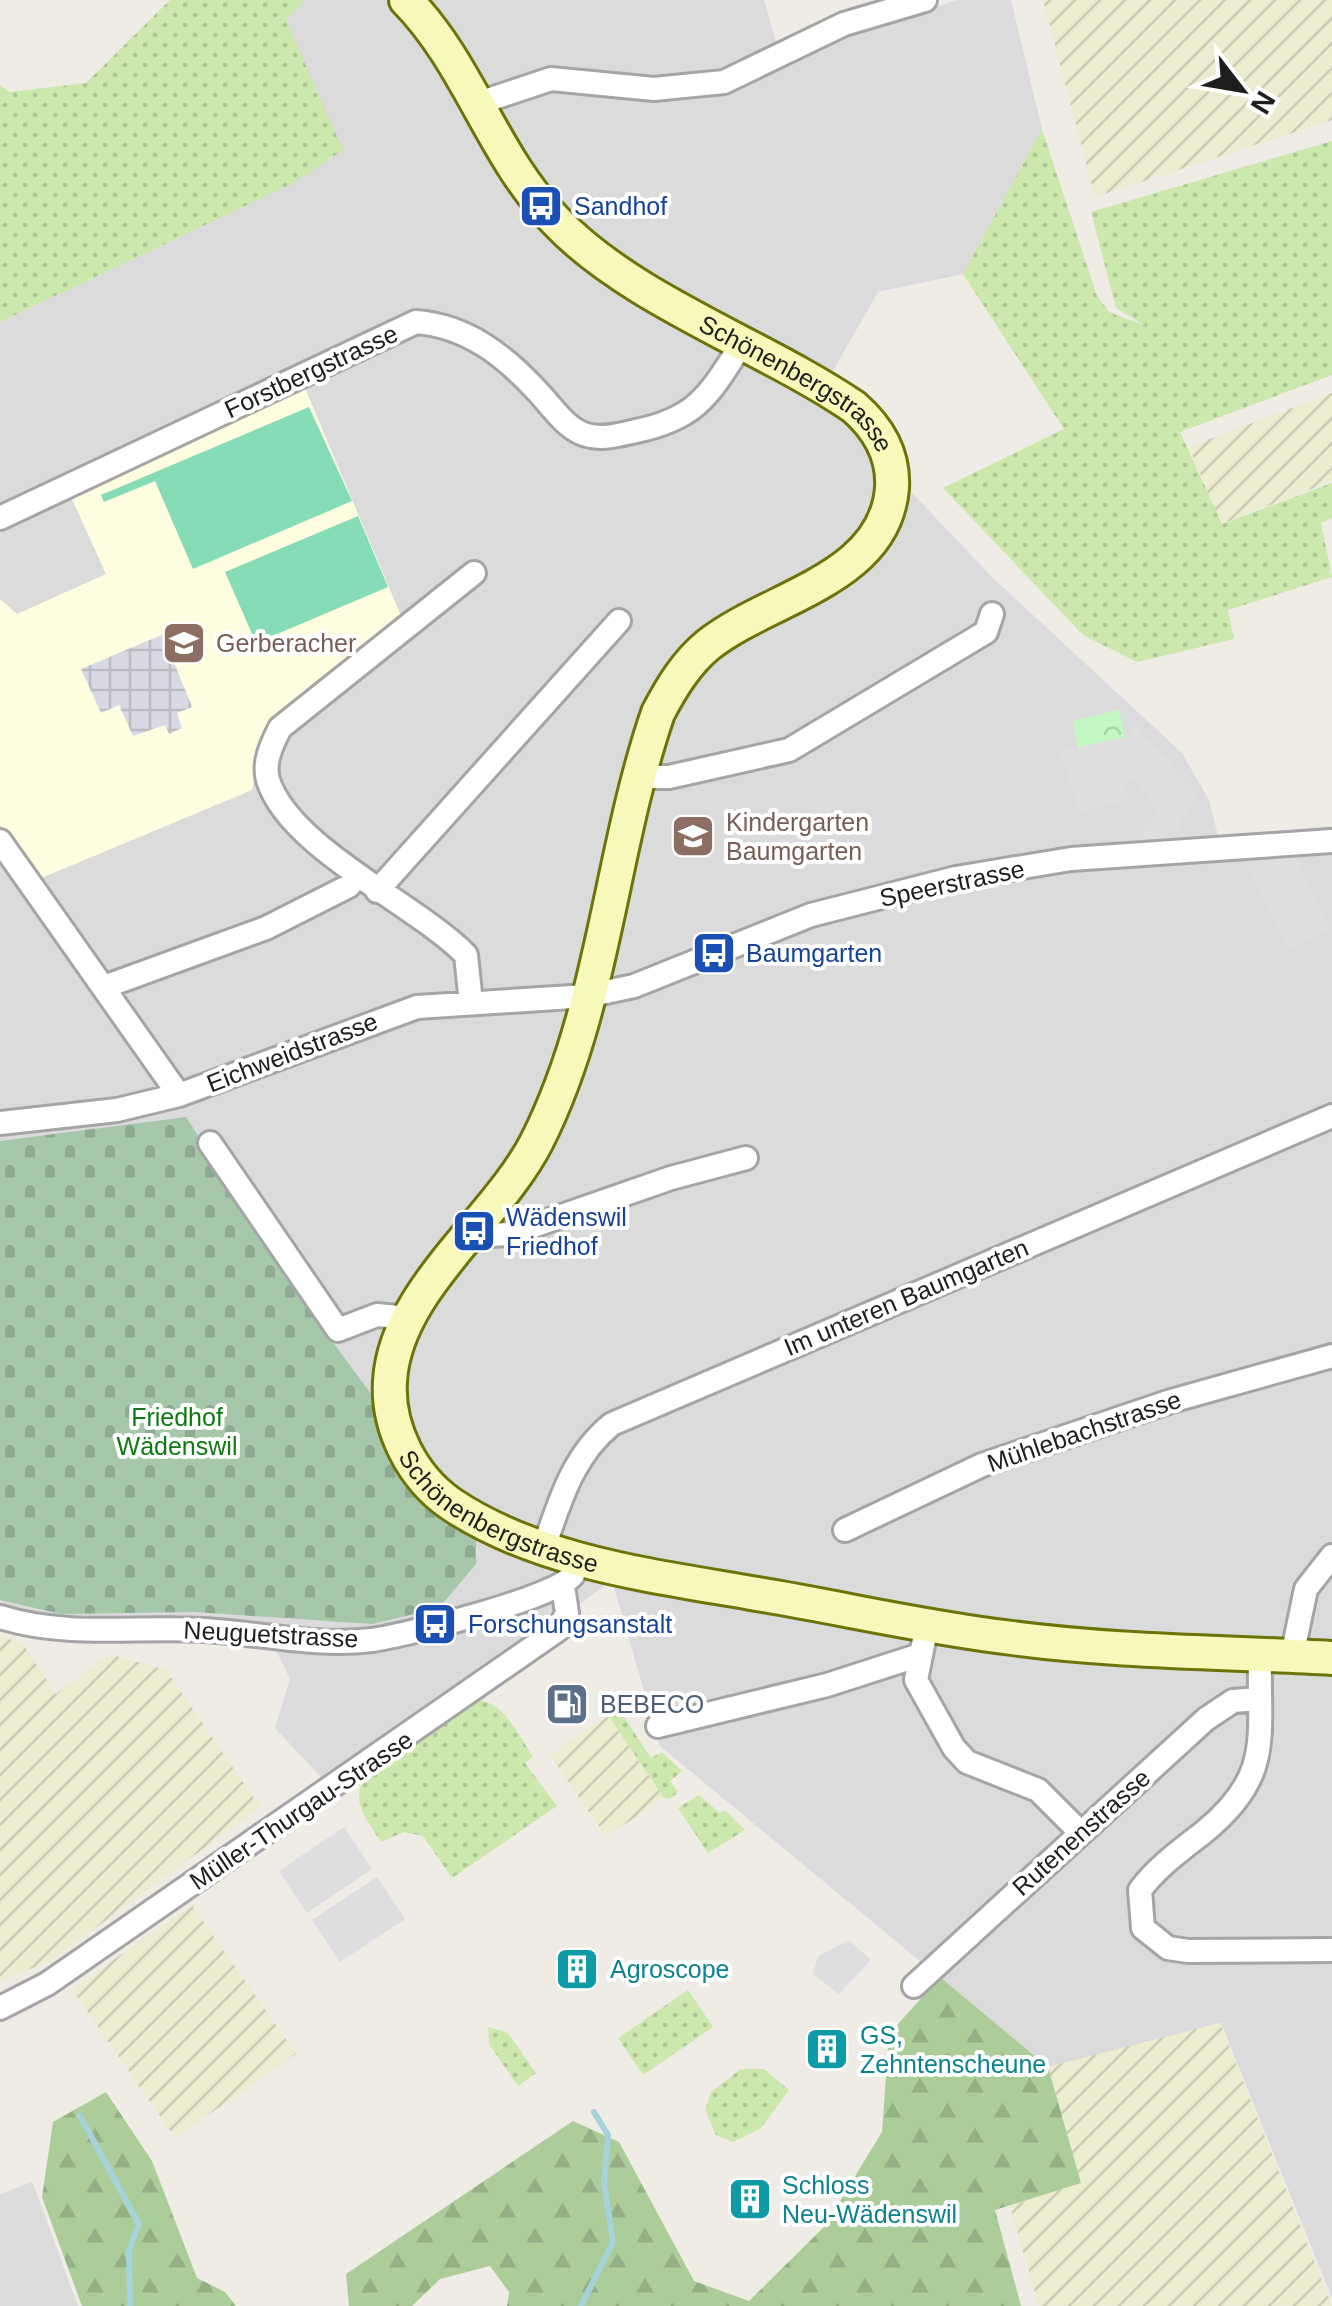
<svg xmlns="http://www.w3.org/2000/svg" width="1332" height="2306" font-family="Helvetica,sans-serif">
<defs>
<pattern id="farmland-furrows" width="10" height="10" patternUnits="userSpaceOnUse" patternTransform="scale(2.5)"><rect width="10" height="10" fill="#ecedd0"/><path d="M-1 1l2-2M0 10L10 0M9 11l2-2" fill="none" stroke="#cacbb2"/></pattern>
<pattern id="grass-dots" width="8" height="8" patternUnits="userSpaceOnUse" patternTransform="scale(2.5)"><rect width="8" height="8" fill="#cce8ac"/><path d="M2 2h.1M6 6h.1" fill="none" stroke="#afc794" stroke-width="1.8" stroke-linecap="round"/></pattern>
<pattern id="forest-firs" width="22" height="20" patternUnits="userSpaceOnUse" patternTransform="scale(2.5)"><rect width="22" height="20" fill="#accd9a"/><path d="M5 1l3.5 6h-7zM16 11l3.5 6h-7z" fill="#94b084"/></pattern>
<pattern id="cemetery-stones" width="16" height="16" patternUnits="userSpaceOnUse" patternTransform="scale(2.5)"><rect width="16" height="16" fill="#a6c7aa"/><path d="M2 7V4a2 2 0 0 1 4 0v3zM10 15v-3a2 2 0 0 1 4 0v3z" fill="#8eaa92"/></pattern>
<pattern id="park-crowns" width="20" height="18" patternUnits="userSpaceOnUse" patternTransform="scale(2.5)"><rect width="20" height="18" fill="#c3f8c5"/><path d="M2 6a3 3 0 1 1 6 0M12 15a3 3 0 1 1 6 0" fill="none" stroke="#a7d4a9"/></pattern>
<pattern id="plaza-grid" width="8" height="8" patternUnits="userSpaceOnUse" patternTransform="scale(2.5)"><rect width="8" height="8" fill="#d9d9e5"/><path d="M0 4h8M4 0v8" fill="none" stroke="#babac4"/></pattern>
</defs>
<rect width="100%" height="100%" fill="#efebe5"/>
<path fill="#dcdbdb" d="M306,0H764L781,60L847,33L958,0H1011L1042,129L963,274L878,292L819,395L993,578L1182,753L1209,800L1218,836L1332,826V2298L1221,2023L1048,2067L660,1746L612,1580L332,1789L275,1728L290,1679L269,1636L166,1629L29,1637L0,1625V322L290,185L286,20Z
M32,2181L78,2306H0V2195Z"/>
<path fill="#fefddf" d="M305,388L401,616L266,730L252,790L39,879L0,825V599L17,614L106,574L71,497Z"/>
<path fill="url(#farmland-furrows)" d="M1043,0H1332V120L1095,197Z
M1332,393V481L1221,524L1189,447Z
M0,1636L22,1643L56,1694L109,1654L166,1670L260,1807L49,1962L0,1980Z
M608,1715L664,1798L606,1837L550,1755Z
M192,1905L296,2054L175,2138L72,1989Z
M1220,2023L1332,2306H1039L1010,2206L1081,2183L1048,2067Z"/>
<path fill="url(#grass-dots)" d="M170,0H306L286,20L343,150L290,185L0,322V85L9,92L86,83Z
M1042,129L1097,296L1109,312L1146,326L1116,308L1091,212L1332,141V375L1180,432L1222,524L1332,483V518L1321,523L1332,577L1228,610L1234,639L1137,662L1083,635L943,488L1064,429L963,274Z
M636,1693L638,1700L620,1711L651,1758L662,1752L682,1771L670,1781L678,1792L670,1799L664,1798L608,1715Z
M479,1700C505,1704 519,1736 533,1757L525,1763L557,1806L452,1878L423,1836L404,1832L381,1842C367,1819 347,1799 368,1774Z
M699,1795L720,1813L725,1810L745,1830L708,1853L678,1808Z
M688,1990L713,2027L643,2075L618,2038Z
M488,2027L508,2033L536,2073L518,2086L489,2044Z
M741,2069H764L789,2090L761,2128L733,2142L716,2135L705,2110L711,2092Z"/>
<path fill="url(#forest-firs)" d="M940,1977L1048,2067L1081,2183L995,2210L1021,2306H507L509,2292L490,2266L440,2279L412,2306H349L346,2274L573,2121L619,2142L694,2281L749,2301L824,2227L882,2132L888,2048L898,2024Z
M106,2092L152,2161L197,2278L225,2292L236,2306H82L42,2197L53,2122Z"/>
<path fill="url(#cemetery-stones)" d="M186,1117L324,1330L371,1394L389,1458L402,1481L437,1516L476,1538V1564L439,1608L372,1624L195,1612L61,1614L0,1600V1141Z"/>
<path fill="url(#park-crowns)" d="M1119,710L1125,737L1078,748L1073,721Z"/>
<path fill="#85dcb6" d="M309,407L352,501L193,569L155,481L104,502L101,495Z
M358,516L388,587L256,643L225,572Z"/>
<path fill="#dedede" d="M1136,725L1197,794L1171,840L1142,844L1144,826H1149L1157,809L1133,776L1125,783L1128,800L1078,812L1061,752L1125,737Z
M1297,859L1330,930L1287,948L1246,861Z
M344,1827L372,1869L307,1913L279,1871Z
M377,1877L405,1919L340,1962L312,1920Z
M849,1940L871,1960L839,1994L813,1974L818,1956Z"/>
<path fill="url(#plaza-grid)" d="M178,628L184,642L169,650L192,707L177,713L182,728L169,734L165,725L133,736L119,705L101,713L81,669Z"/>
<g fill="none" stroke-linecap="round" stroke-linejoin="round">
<path stroke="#a6d2db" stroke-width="6" d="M80,2116L139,2224L129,2250L130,2306
M581,2306L613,2242L604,2183L608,2135L594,2112"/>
<g stroke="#a5a5a5" stroke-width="28">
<path id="street" d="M476,104L551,79L654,89L724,82L844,24L925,0
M0,518L416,322C467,326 504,355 539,393C553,408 569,433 591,436C606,439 622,434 636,431C699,418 710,393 743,342
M639,777H669L789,750L986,632L992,614
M0,841L179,1095
M377,891L619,621
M104,987L266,928L349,886L357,876
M471,1003L466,955C419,906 289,848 268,780C263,762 272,744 280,728L474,573
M0,1123L117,1110L179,1095L417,1007L587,996L634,986L811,915L956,878L1071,859L1332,841
M210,1143L338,1330L377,1315L408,1318
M470,1236L510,1234L671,1178L746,1158
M845,1530L982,1465L1171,1401L1332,1356
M544,1547C560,1501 573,1455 612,1424L1332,1116
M0,1617C68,1638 134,1626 204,1630C259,1633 317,1647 372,1640C406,1635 556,1598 573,1575
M927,1625L916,1680L954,1748L967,1762L1038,1790L1081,1833
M1260,1655C1258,1737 1274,1775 1204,1832C1181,1850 1157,1867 1140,1890L1143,1928L1168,1948L1188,1951L1332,1950
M1292,1656L1306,1589L1332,1556
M658,1726L827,1685L920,1655
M914,1986L1206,1719L1233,1701L1259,1699
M0,2008L47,1984L559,1629L567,1613L563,1586"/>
</g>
<g stroke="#6c7308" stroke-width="38">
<g id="secondary">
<path id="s1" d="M406,0C469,64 493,157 556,221C631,300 763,345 854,407C878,428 894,455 892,488C885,580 768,597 708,645C686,663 671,688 658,713C610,852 604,1009 537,1141C497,1220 395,1290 390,1381C387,1428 412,1477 451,1504C539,1563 655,1576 757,1594C842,1608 926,1628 1012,1638C1118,1652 1225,1652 1332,1658"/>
</g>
</g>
<use href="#street" stroke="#fff" stroke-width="22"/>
<use href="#secondary" stroke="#f7f8ba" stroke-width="32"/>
</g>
<defs>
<g id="bus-square" transform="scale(2.25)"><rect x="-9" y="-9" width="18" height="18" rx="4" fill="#1a4fb4" stroke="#fff"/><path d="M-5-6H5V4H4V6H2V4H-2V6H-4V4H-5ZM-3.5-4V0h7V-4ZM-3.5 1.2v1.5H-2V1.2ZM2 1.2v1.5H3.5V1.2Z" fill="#fff"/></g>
<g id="school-square" transform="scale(2.25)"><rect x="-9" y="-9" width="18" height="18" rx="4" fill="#8d6e63" stroke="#fff"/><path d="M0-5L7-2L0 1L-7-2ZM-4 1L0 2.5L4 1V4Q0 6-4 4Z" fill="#fff"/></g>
<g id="fuel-square" transform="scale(2.25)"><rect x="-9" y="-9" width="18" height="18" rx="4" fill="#5c6f8a" stroke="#fff"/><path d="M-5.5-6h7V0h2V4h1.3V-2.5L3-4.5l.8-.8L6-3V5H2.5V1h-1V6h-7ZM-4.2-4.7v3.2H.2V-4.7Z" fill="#fff"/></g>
<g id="building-square" transform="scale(2.25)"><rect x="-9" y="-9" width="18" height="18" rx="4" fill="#0f9aa8" stroke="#fff"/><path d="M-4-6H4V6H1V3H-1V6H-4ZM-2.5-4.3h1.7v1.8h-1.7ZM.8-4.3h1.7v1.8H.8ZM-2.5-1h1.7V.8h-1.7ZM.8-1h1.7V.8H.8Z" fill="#fff"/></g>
</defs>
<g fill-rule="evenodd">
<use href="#bus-square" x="541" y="206"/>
<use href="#school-square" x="184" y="643"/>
<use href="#school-square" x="693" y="836"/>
<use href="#bus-square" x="714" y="953"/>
<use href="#bus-square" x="474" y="1231"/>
<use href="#bus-square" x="435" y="1624"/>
<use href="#fuel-square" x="567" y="1704"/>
<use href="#building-square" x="577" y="1969"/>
<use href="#building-square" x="827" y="2049"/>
<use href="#building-square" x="750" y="2199"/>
</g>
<g text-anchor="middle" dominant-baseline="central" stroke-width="8" stroke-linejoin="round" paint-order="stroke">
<g font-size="25" fill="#164399" stroke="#fff" text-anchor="start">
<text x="574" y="206">Sandhof</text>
<text x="746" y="953">Baumgarten</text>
<text x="506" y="1217">Wädenswil<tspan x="506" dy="29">Friedhof</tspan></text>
<text x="468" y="1624">Forschungsanstalt</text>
</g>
<g font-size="25" fill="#1e1e1e" stroke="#fff">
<text transform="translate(311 371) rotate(-25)">Forstbergstrasse</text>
<text stroke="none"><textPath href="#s1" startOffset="560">Schönenbergstrasse</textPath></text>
<text transform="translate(952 883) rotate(-12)">Speerstrasse</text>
<text transform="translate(292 1052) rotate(-21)">Eichweidstrasse</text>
<text transform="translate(906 1297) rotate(-23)">Im unteren Baumgarten</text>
<text transform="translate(1084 1431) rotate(-19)">Mühlebachstrasse</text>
<text stroke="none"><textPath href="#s1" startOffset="1970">Schönenbergstrasse</textPath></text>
<text transform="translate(271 1634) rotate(3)">Neuguetstrasse</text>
<text transform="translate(301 1810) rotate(-34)">Müller-Thurgau-Strasse</text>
<text transform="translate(1081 1832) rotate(-42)">Rutenenstrasse</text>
</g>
<g font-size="25" fill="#785e54" stroke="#fff" text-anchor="start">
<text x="216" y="643">Gerberacher</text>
<text x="726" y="822">Kindergarten<tspan x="726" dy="29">Baumgarten</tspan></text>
</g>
<g font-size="25" fill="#0f7a13" stroke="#fff">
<text x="177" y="1417">Friedhof<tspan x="177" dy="29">Wädenswil</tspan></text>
</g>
<g font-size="25" fill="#4e5e75" stroke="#fff" text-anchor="start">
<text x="600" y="1704">BEBECO</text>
</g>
<g font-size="25" fill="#0d838f" stroke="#fff" text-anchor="start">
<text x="610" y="1969">Agroscope</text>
<text x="860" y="2035">GS,<tspan x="860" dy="29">Zehntenscheune</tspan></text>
<text x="782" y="2185">Schloss<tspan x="782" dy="29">Neu-Wädenswil</tspan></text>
</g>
</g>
<g transform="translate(1242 90) rotate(121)" stroke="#ffffff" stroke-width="8" paint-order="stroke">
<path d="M0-8L18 38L0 25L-18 38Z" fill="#1e1e1e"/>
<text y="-15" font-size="28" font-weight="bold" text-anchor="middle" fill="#1e1e1e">N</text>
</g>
</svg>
